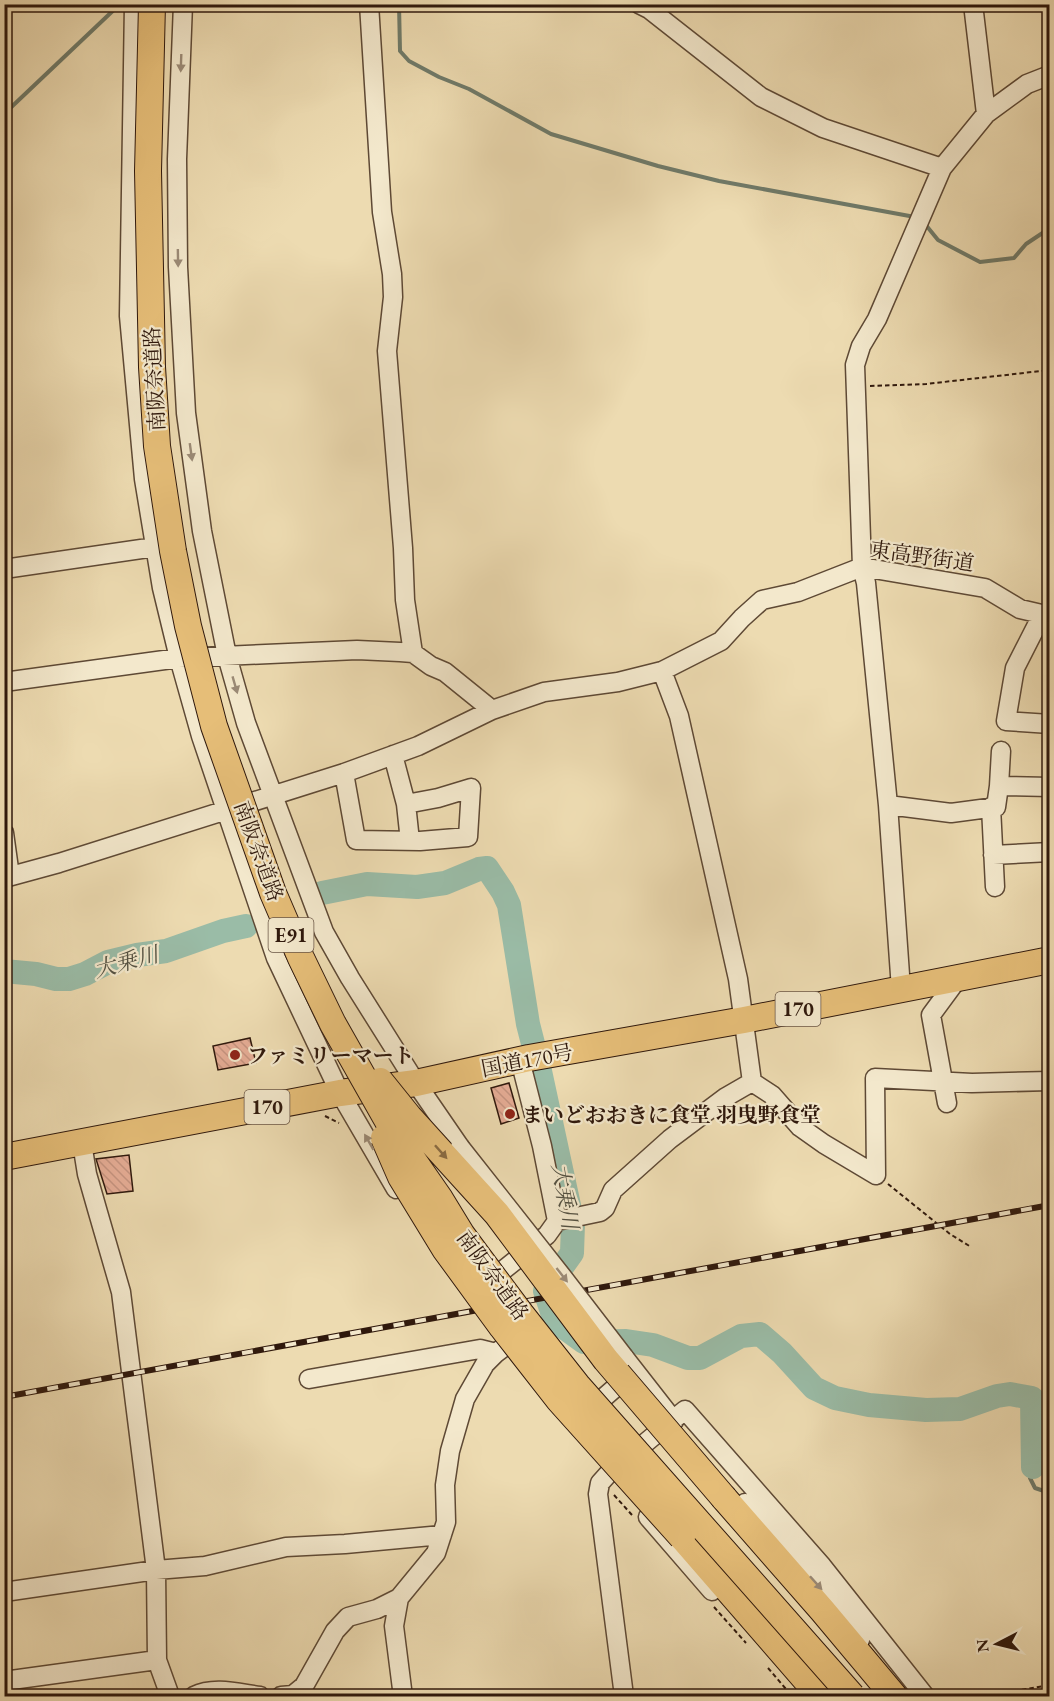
<svg xmlns="http://www.w3.org/2000/svg" width="1054" height="1701" font-family="'EB Garamond','Noto Serif JP',serif">
<defs>
<pattern id="building-back-hatch" width="6" height="6" patternUnits="userSpaceOnUse" patternTransform="scale(1.5)"><rect width="6" height="6" fill="#e5ac95"/><path d="M-1 5l2 2M0 0l6 6M5-1l2 2" fill="none" stroke="#c5937f"/></pattern>
</defs>
<rect width="100%" height="100%" fill="#eddbb1"/>
<filter id="stains"><feTurbulence type="fractalNoise" baseFrequency=".00333" numOctaves="4"/><feColorMatrix values="0 0 0 0 .2 0 0 0 0 .09 0 0 0 0 .02 0 0 0 .5 -.17"/></filter>
<radialGradient id="worn" r=".72"><stop offset=".6" stop-color="#630" stop-opacity="0"/><stop offset="1" stop-color="#630" stop-opacity=".3"/></radialGradient>
<g fill="none" stroke-linecap="round" stroke-linejoin="round">
<path stroke="#6f7a69" stroke-width="4" d="M399,4L400,51L409,61L439,77L469,89L551,134L658,166L719,181L915,217
M4,114L119,5
M925,224L938,240L980,262L1014,258L1026,244L1050,228
M1050,1374L1042,1400L1043,1461L1033,1467L1030,1478L1035,1488L1050,1493"/>
<path stroke="#9abca7" stroke-width="24" d="M322,893L367,884L417,887L445,883L479,869L487,868L503,892L509,905L528,1024L540,1071L573,1224L572,1253L545,1291L555,1321L584,1342L626,1341L653,1345L688,1358H700L741,1336L760,1334L782,1353L814,1388L835,1398L869,1405L926,1410L960,1409L997,1396L1010,1394L1032,1398L1033,1467
M4,971L36,974L56,979H69L85,974L108,962L137,955L166,951L223,931L246,926"/>
</g>
<path fill="url(#building-back-hatch)" stroke="#2f180c" stroke-width="1.5" d="M250,1038L256,1063L218,1070L213,1046Z
M509,1083L519,1118L501,1124L491,1088Z
M129,1155L133,1191L107,1194L96,1159Z"/>
<g fill="none" stroke-linecap="round" stroke-linejoin="round">
<g stroke="#5e4935" stroke-width="21">
<path id="minor" d="M134,4L129,316L144,479L162,588L179,658L201,736L276,958L340,1093L396,1189
M183,4L177,159L178,267L186,413L202,531L227,656L246,723L324,932L350,978L416,1083L460,1147
M369,4L382,212L392,274L393,297L387,351L403,548L405,600L413,653
M639,4L649,9L761,97L823,128L942,168
M973,4L986,114
M4,569L155,547
M1042,615L1015,668L1006,721L1050,724
M662,671L679,716L738,979L752,1082L772,1095L800,1127L824,1144L876,1175
M4,682L179,658L357,650L400,652L413,653L431,666L445,672L492,710
M393,755L406,804L410,841
M344,773L356,840L420,841L468,837L471,788L438,798L406,804
M999,786L1001,751
M888,805L951,813L996,807L999,786L1050,787
M991,807L995,887
M4,833L10,876
M993,855L1050,852
M4,878L59,863L344,773L418,746L492,710L544,692L618,682L662,671L721,641L742,618L762,600L798,592L862,567L985,588L1020,609L1050,616
M901,989L888,805L866,583L862,567L855,365L861,346L877,319L942,168L986,114L1027,84L1050,75
M947,1103L931,1015L959,977
M82,1143L87,1174L97,1209L121,1292L156,1570L157,1660L170,1696
M876,1175L875,1078L972,1083L1050,1081
M557,1221L600,1212L605,1208L613,1190L670,1139L726,1097L752,1082
M486,1284L547,1235L557,1221L542,1146L520,1060
M624,1357L674,1421
M309,1379L480,1349L496,1353
M586,1413L631,1374
M745,1503L841,1611L860,1640
M648,1517L712,1591
M4,1592L156,1570L205,1566L286,1547L345,1544L442,1535
M399,1598L394,1626L402,1689L401,1696
M4,1681L157,1660
M194,1696C214,1686 238,1693 260,1696
M281,1696L293,1695L304,1686L335,1631L348,1617L377,1609L399,1598L436,1553L446,1522L445,1485L450,1451L465,1399L485,1364L496,1353L504,1347
M624,1696L598,1494L600,1483L609,1473L685,1410L822,1566L925,1696"/>
</g>
<g stroke="#2f180c" stroke-width="28">
<path id="highway" d="M4,1157L340,1093L416,1083L529,1058L744,1020L1050,960
M724,1498L822,1610L894,1696
M682,1537L820,1696"/>
</g>
<path stroke="#2f180c" stroke-width="2" stroke-dasharray="4.5 3" stroke-linecap="butt" d="M870,386L926,384L1050,370
M325,1116L339,1123
M888,1184L950,1234L971,1247
M614,1495L632,1515
M714,1607L746,1643
M768,1668L792,1696
M985,1696L1050,1685"/>
<use href="#minor" stroke="#f3e8cc" stroke-width="18"/>
<use href="#highway" stroke="#e6be78" stroke-width="26"/>
<g stroke="#2f180c" stroke-width="6">
<path id="rail" d="M4,1397L1050,1205"/>
</g>
<use href="#rail" stroke="#f3e8cc" stroke-width="4" stroke-dasharray="11" stroke-linecap="butt"/>
<g stroke="#5e4935" stroke-width="21" stroke-linecap="butt">
<path id="minor-bridge" d="M460,1147L561,1275L624,1357"/>
</g>
<g stroke="#2f180c" stroke-width="28" stroke-linecap="butt">
<path id="highway-bridge" d="M152,4L148,171L152,367L157,446L173,551L188,626L214,726L273,893L301,958L333,1024L397,1137L440,1199L462,1235L521,1314L577,1385L852,1696
M380,1081L409,1117L497,1214L606,1360L724,1498
M384,1138L401,1177L445,1249L502,1327L559,1400L682,1537"/>
</g>
<use href="#minor-bridge" stroke="#f3e8cc" stroke-width="18"/>
<use href="#highway-bridge" stroke="#e6be78" stroke-width="26"/>
</g>
<defs><path id="oneway-solid" d="M-6-.8H1V-3.2L6.5 0L1 3.2V.8H-6Z" transform="scale(1.5)"/></defs>
<g fill="#9b8a76">
<use href="#oneway-solid" transform="translate(181 63) rotate(92)"/>
<use href="#oneway-solid" transform="translate(178 258) rotate(89)"/>
<use href="#oneway-solid" transform="translate(191 452) rotate(82)"/>
<use href="#oneway-solid" transform="translate(235 685) rotate(74)"/>
<use href="#oneway-solid" transform="translate(369 1142) rotate(-120)"/>
<use href="#oneway-solid" transform="translate(562 1275) rotate(52)"/>
<use href="#oneway-solid" transform="translate(816 1583) rotate(48)"/>
</g>
<use fill="#8a6b42" href="#oneway-solid" transform="translate(441 1152) rotate(48)"/>
<g fill="#8f2418" stroke="#f3e8cc" stroke-width="2">
<circle cx="235" cy="1055" r="6"/>
<circle cx="510" cy="1114" r="6"/>
</g>
<g text-anchor="middle" dominant-baseline="central" stroke-width="4.5" stroke-linejoin="round" paint-order="stroke">
<g fill="#f3e8cc" stroke="#6a5646" stroke-width="1.5">
<rect x="268.5" y="918" width="45" height="34" rx="4.5"/>
<rect x="775.5" y="992" width="45" height="34" rx="4.5"/>
<rect x="244.5" y="1090" width="45" height="34" rx="4.5"/>
</g>
<g font-size="20" font-weight="bold" fill="#2f180c">
<text x="291" y="935">E91</text>
<text x="798" y="1009">170</text>
<text x="267" y="1107">170</text>
</g>
<g font-size="21" fill="#2f180c" stroke="#f3e8cc">
<text transform="translate(154 379) rotate(-93)">南阪奈道路</text>
<text transform="translate(922 556) rotate(8)">東高野街道</text>
<text transform="translate(259 851) rotate(70)">南阪奈道路</text>
<text transform="translate(527 1060) rotate(-11)">国道170号</text>
<text transform="translate(493 1275) rotate(54)">南阪奈道路</text>
</g>
<g font-size="21" font-weight="bold" fill="#2f180c" stroke="#f3e8cc" text-anchor="start">
<text x="247" y="1055">ファミリーマート</text>
<text x="522" y="1114">まいどおおきに食堂 羽曳野食堂</text>
</g>
<g font-size="22" font-style="italic" fill="#545142" stroke="#f3e8cc">
<text transform="translate(126 962) rotate(-15)">大乗川</text>
<text transform="translate(565 1196) rotate(80)">大乗川</text>
</g>
</g>
<rect width="1054" height="1701" fill="none" stroke="#eddbb1" stroke-width="24"/>
<rect x="6" y="6" width="1042" height="1689" fill="none" stroke="#2f180c" stroke-width="3"/>
<rect x="12" y="12" width="1030" height="1677" fill="none" stroke="#2f180c" stroke-width="1.5"/>
<g transform="translate(997 1644) rotate(263)" stroke="#f3e8cc" stroke-width="4.5" paint-order="stroke">
<path d="M0-4.5L10 22L0 15L-10 22Z" fill="#2f180c"/>
<text y="-9" font-size="16" font-weight="bold" text-anchor="middle" fill="#2f180c">N</text>
</g>
<rect width="100%" height="100%" filter="url(#stains)"/>
<rect width="100%" height="100%" fill="url(#worn)"/>
</svg>
